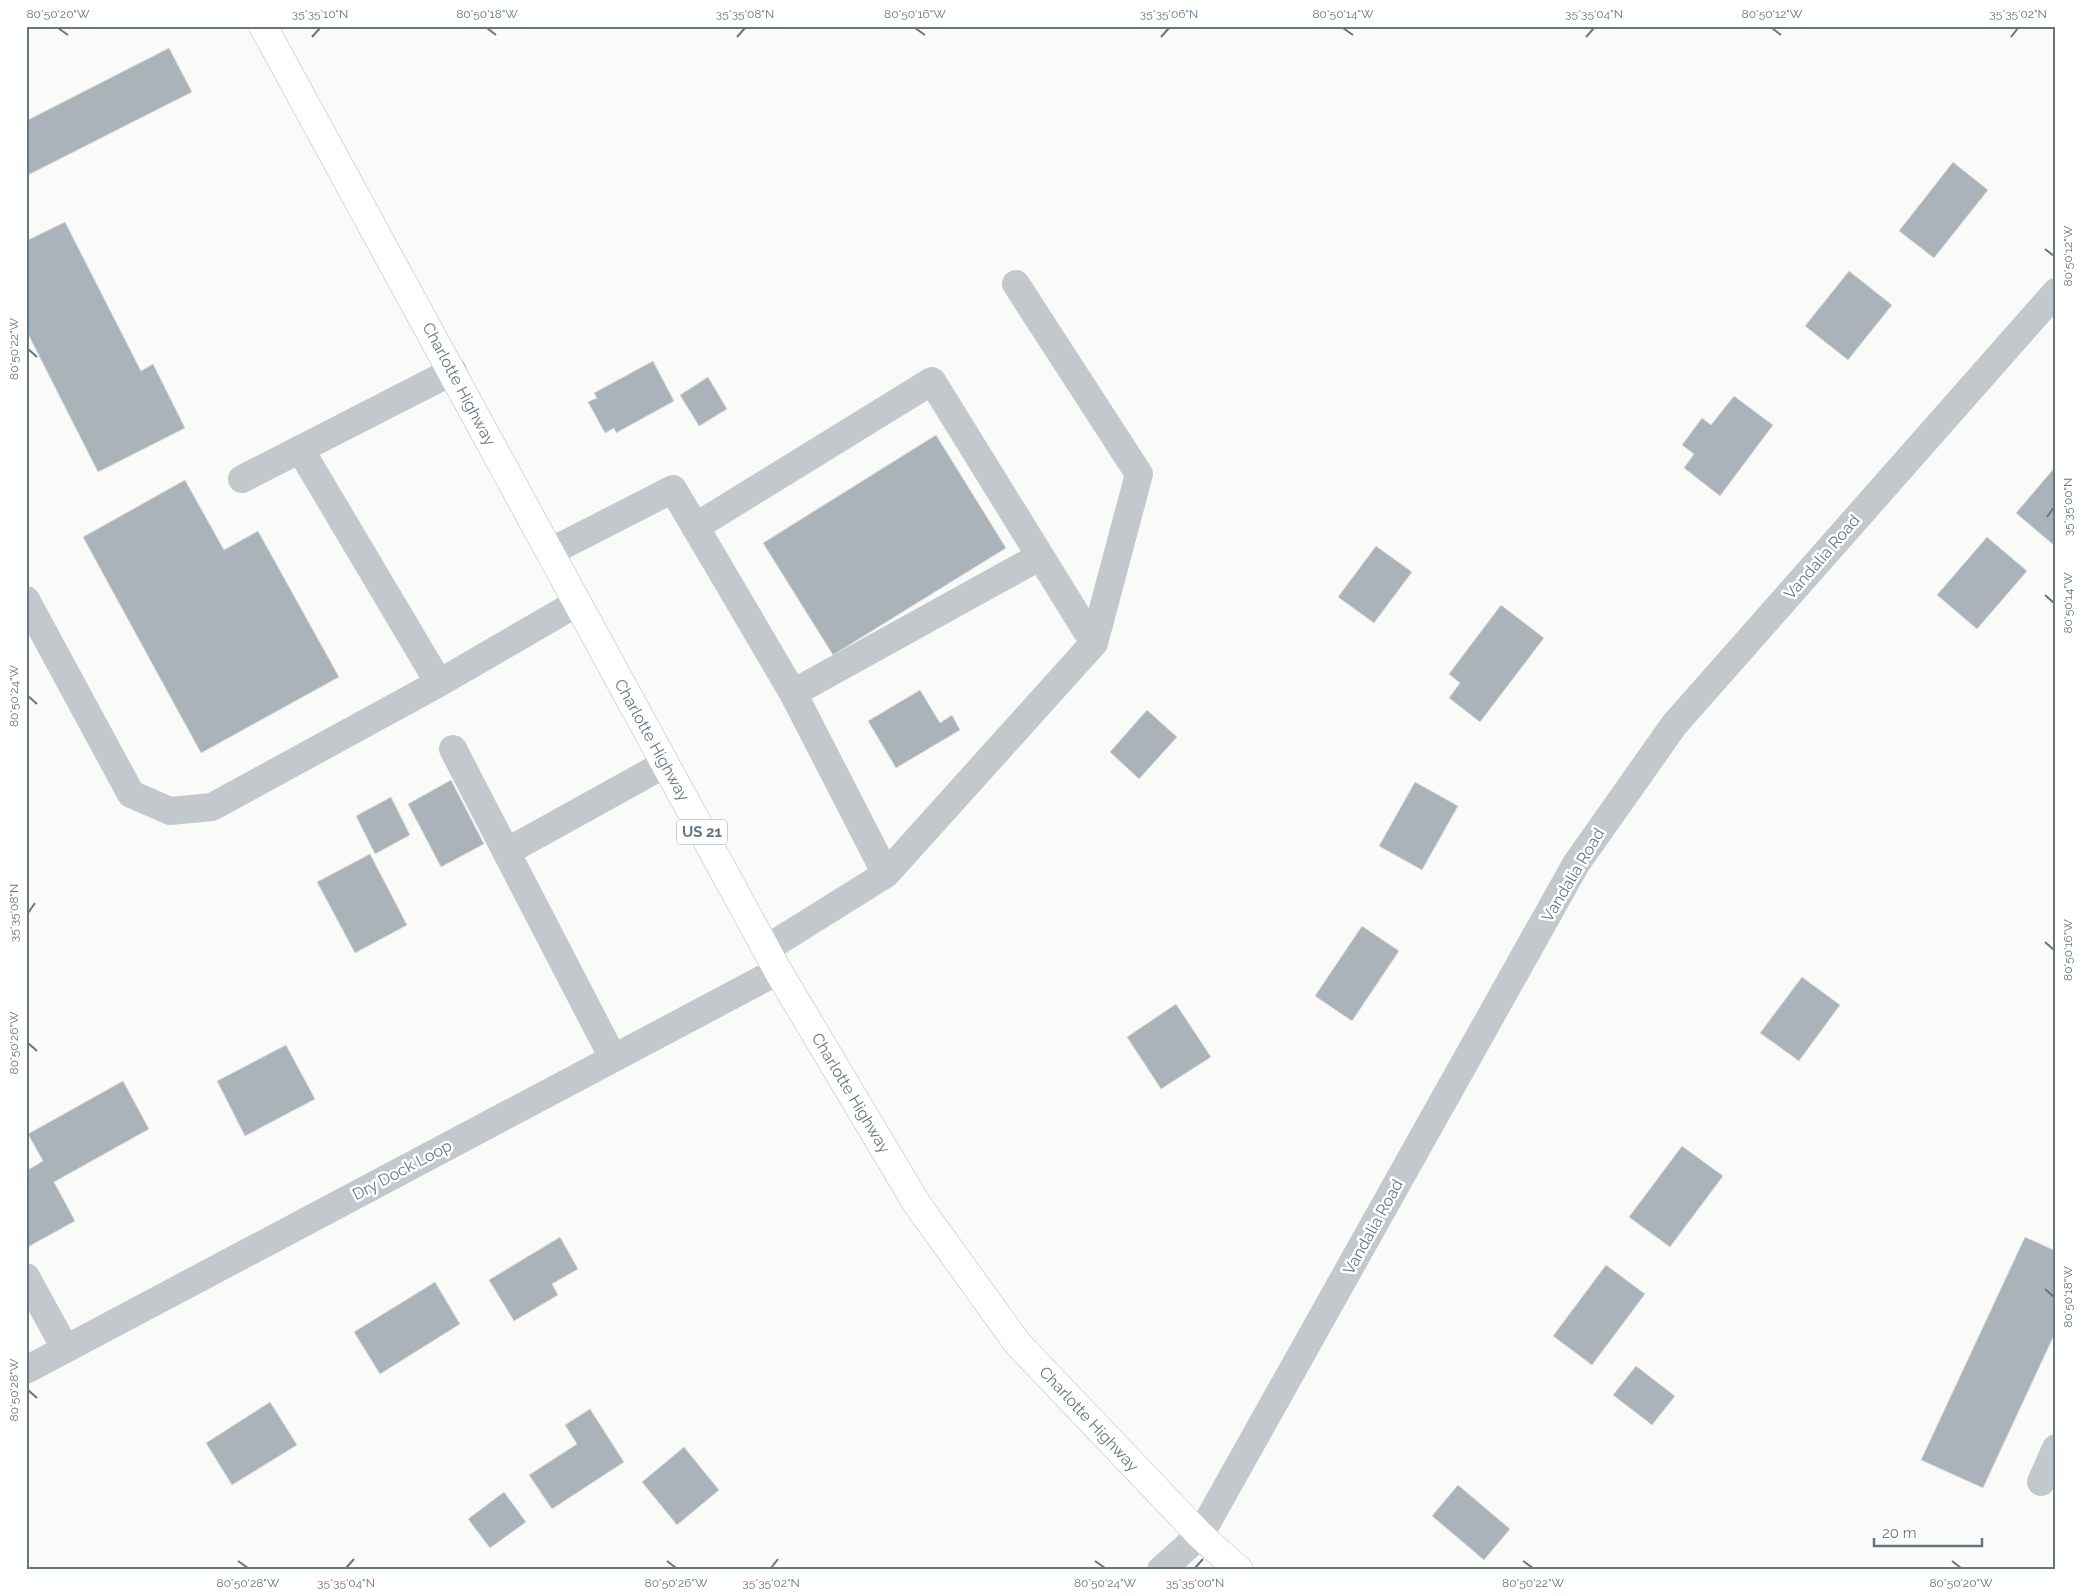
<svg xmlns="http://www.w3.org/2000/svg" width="2082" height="1596" font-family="Raleway,sans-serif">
<rect width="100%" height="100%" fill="#fafaf8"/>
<path fill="#aab3b9" stroke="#dcdcda" d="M169,48L192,92L26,176V121Z
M1953,162L1988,190L1934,258L1899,231Z
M65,222L141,371L153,364L185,428L98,472L26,330V241Z
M1849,271L1892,305L1848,360L1805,326Z
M653,361L674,401L616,433L614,428L605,433L588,402L597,398L594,393Z
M708,377L727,409L699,426L680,395Z
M1734,396L1773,425L1720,496L1684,468L1694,454L1682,445L1702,418L1711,425Z
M936,435L1006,548L833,655L763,543Z
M2056,466V547L2016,513Z
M185,480L224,550L258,531L339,677L201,753L83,537Z
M1987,537L2027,571L1977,629L1937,595Z
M1376,546L1412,572L1374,623L1338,597Z
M1501,605L1544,638L1480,722L1449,698L1460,683L1449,674Z
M920,690L940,723L952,715L960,730L896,768L868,721Z
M1147,710L1177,737L1139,779L1110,752Z
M451,780L484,844L441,867L408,804Z
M1415,782L1458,806L1422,870L1379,846Z
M391,797L410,835L375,854L356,816Z
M370,854L407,925L355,953L317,882Z
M1362,926L1399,951L1352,1021L1315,996Z
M1802,977L1840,1005L1799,1061L1760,1033Z
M1176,1004L1211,1057L1161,1089L1127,1037Z
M286,1045L315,1099L245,1136L217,1081Z
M123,1081L149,1129L54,1182L75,1221L26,1248V1171L43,1161L28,1134Z
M1682,1146L1723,1176L1670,1247L1629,1217Z
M560,1237L578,1269L552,1284L558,1295L514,1321L489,1280Z
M2025,1237L2056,1251V1331L1983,1488L1921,1460Z
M1606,1265L1645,1294L1592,1365L1553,1336Z
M435,1282L460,1324L380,1374L354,1332Z
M1636,1366L1675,1396L1652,1425L1613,1395Z
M270,1402L297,1445L232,1485L206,1443Z
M590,1409L624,1462L552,1509L529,1475L577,1444L565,1425Z
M684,1447L719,1490L677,1525L642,1482Z
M1458,1485L1510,1529L1484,1560L1432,1516Z
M504,1492L526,1522L490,1548L468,1519Z"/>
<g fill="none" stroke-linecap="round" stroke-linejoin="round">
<g stroke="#b5babe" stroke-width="29">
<path id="major" d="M263,26L778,971L917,1204L1018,1344L1200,1535L1239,1570"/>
</g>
<path stroke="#c3c8cc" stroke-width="28" d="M1016,284L1139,474L1094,643
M300,449L439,683
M242,479L453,371
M695,527L932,381L1094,643L886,874
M550,552L673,489L793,693L886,874L766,949
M26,600L131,794L170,811L212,807L439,683L577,603
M793,693L1039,557
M453,749L613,1058
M506,852L665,764
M26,1277L65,1348
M26,1370L778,971
M2041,1482L2056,1448
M1161,1570L1200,1535L1576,864L1674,725L2056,292"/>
<use href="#major" stroke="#fff" stroke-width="28"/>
</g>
<path fill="none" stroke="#657683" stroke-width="2" d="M58,28L68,35M487,28L496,35M915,28L925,35M1343,28L1353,35M1772,28L1781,35M312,37L320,28M737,37L745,28M1161,37L1169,28M1586,37L1594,28M2011,37L2018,28M2045,249L2054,256M28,349L37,357M2047,517L2054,507M2045,595L2054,603M28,696L37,704M28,913L35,903M2045,942L2054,950M28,1043L37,1051M2045,1289L2054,1297M28,1390L37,1398M238,1561L248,1568M667,1561L676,1568M1095,1561L1105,1568M1523,1561L1533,1568M1952,1561L1961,1568M346,1568L354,1559M771,1568L778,1559M1195,1568L1203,1559"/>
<g text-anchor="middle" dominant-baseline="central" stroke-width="5" stroke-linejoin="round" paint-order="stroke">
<rect fill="#fff" stroke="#939fa8" stroke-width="1" x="677" y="819.5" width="50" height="25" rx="4"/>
<g font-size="15" font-weight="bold" fill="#657683">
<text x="702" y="832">US 21</text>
</g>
<g font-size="16" fill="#657683" stroke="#fff">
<text transform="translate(459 384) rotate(62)">Charlotte Highway</text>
<text transform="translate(1822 557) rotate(-49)">Vandalia Road</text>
<text transform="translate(652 740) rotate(61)">Charlotte Highway</text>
<text transform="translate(1573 875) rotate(-59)">Vandalia Road</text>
<text transform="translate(851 1093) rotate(59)">Charlotte Highway</text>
<text transform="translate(402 1170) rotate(-28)">Dry Dock Loop</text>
<text transform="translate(1373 1227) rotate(-61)">Vandalia Road</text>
<text transform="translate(1089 1419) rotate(47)">Charlotte Highway</text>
</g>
</g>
<rect width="2082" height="1596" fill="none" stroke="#ffffff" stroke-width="55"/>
<path d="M1874 1538v8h108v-8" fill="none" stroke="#657683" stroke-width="2.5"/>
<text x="1882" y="1538" font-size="15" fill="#657683" stroke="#ffffff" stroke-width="4" paint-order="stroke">20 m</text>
<rect x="28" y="28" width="2026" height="1540" fill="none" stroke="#657683" stroke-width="2"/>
<g font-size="12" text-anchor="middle" fill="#657683">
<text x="58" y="18">80°50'20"W</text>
<text x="320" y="18">35°35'10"N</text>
<text x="487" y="18">80°50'18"W</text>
<text x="745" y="18">35°35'08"N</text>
<text x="915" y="18">80°50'16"W</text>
<text x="1169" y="18">35°35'06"N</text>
<text x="1343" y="18">80°50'14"W</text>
<text x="1594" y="18">35°35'04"N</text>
<text x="1772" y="18">80°50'12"W</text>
<text x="2018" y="18">35°35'02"N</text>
<text transform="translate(2068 256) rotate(-90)" y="4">80°50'12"W</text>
<text transform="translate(14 349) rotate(-90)" y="4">80°50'22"W</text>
<text transform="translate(2068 507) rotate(-90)" y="4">35°35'00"N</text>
<text transform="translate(2068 603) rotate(-90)" y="4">80°50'14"W</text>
<text transform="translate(14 696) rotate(-90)" y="4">80°50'24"W</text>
<text transform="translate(14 913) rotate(-90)" y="4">35°35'08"N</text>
<text transform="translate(2068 950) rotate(-90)" y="4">80°50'16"W</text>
<text transform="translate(14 1043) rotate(-90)" y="4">80°50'26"W</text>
<text transform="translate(2068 1297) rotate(-90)" y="4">80°50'18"W</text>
<text transform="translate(14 1390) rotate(-90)" y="4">80°50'28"W</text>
<text x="248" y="1587">80°50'28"W</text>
<text x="346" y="1587">35°35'04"N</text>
<text x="676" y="1587">80°50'26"W</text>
<text x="771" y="1587">35°35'02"N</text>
<text x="1105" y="1587">80°50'24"W</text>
<text x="1195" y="1587">35°35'00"N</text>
<text x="1533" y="1587">80°50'22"W</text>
<text x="1961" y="1587">80°50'20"W</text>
</g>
</svg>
